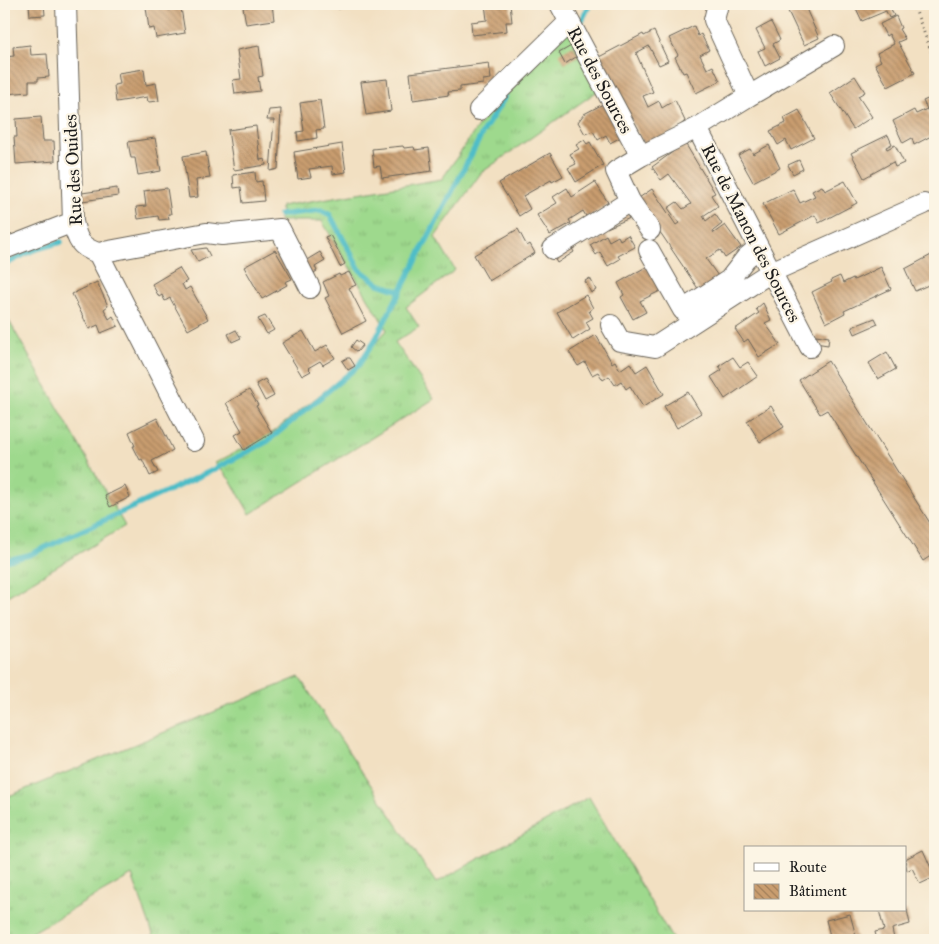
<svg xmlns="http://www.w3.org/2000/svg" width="939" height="944" font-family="'IM FELL Great Primer',serif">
<defs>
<pattern id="grass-tufts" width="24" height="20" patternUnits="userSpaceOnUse" patternTransform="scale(1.25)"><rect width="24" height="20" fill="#9ed98d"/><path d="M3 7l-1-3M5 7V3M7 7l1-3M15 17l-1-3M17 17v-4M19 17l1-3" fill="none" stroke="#88ba79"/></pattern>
<pattern id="building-back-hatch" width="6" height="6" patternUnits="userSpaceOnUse" patternTransform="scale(1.25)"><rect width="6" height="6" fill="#c99d6f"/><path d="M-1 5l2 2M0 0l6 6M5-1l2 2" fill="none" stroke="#a27f5a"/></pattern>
</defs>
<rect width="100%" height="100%" fill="#fcf5e5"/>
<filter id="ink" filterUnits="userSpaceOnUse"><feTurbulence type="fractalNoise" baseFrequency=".02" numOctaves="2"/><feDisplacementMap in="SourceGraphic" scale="10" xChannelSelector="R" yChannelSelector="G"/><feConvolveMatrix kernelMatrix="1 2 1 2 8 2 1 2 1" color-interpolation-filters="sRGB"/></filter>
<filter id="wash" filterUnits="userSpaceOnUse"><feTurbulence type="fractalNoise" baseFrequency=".0096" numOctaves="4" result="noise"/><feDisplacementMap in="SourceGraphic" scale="20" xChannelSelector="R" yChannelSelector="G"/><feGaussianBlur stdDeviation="1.12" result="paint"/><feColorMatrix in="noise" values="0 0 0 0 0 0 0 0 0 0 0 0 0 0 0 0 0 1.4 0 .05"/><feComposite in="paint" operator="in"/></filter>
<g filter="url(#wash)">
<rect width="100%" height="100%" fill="#f2e0c2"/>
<path fill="url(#grass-tufts)" stroke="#5d7a54" d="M567,30L599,90L481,173L435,237L455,270L406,307L419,327L395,342L434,399L250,514L231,481L215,463L272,433L356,366L387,330L322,221H280L281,206L442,179L496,100Z
M4,312L125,526L4,598Z
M299,677L436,883L589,797L673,940H155L132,875L19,940H4V798Z"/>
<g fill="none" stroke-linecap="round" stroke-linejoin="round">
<path stroke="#4fbdc7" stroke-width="5.5" d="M582,20L590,4
M280,215L321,210L330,215L360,270L379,284L400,291
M4,265L33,250L61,242
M4,561L29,555L211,471L268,441L358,366L375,340L484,130L505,97"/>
</g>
<g id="blocks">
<path fill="url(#building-back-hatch)" d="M29,4H44L45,15L30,16Z
M168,4L169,10L181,8L185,33L156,38L154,28L149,29L146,7Z
M247,4H272L274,20L246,24L243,7H248Z
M337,4H362V5L338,9Z
M485,4H510L512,22H506L507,31L472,35L471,22L487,20Z
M790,4H804L819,38L804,45L787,9L792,7Z
M854,4H889L894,16L889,18L886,11L862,21Z
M896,16L901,28L899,29L905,39L898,42L915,73L888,87L875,64L881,61L877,53L894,44L889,34L886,36L880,24Z
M771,22L780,40L773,44L780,58L765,66L758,51L765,48L756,30Z
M694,26L698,36L701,34L709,50L700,55L707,69L713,66L720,81L696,93L686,72L683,73L675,57L678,55L669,38Z
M654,31L668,61L659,65L649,46L636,53L653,92L643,96L648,107L659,101L662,108L675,100L685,121L673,132L645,147L599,57L643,34L644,36Z
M30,45L31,55L47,54L49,77L38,78V81H29V92L6,94L4,57L14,56L13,47Z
M573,45L579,55L565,64L559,53Z
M259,46L263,76L258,77L260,91L235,94L233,80L241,79L237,50Z
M489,63L491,79L483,80V84L460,87V91L448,92L449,95L413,100L410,73Z
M144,69L146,85L156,83L159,101L148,102L147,97L116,102L114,85L120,84L118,73Z
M855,76L865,92L858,96L872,117L853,129L830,93Z
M387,79L391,111L366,115L361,82Z
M932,97L935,105L927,109L923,101Z
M320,100L324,129L316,130L317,138L298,141L297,132L304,131L300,103Z
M605,103L621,137L610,143L606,135L598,140L593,131L585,134L578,122L584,114Z
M281,109L278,169L270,171L274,120H267L269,110Z
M927,109L935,125V134L914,145L912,138L903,143L893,121L914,110L916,114Z
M799,110L814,138L791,150L786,140L778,145L770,131L786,123L784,118Z
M41,117L43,141H54L55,161L16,164L14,137H17L16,119Z
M256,126L260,160L265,159L266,165L234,170L228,130Z
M888,135L892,144L886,147L887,149L895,145L904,163L895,167L893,162L864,178L851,153Z
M155,138L161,171L138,175L135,158H131L128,142Z
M584,140L587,144L590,142L603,165L576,182L568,168L576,164L570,154L579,149L576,145Z
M685,143L715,193L711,195L718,206L703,216L706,221L715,214L722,224L713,231L714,233L725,225L741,247L725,258L720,250L706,259L720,279L701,293L662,235L636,200L652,189L676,225L679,223L668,208L677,202L683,209L691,204L669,174L661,180L652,167Z
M342,144L346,172L333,174L332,166L309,169L311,177L298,179L294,152Z
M769,145L780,168L753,182L738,155L750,149L753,154Z
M403,146L404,148L414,147L415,150L429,148L432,171L382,178L380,166L374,167L372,149Z
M206,152L210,178L196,180L198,197L189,198L183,156Z
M550,153L563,176L552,182L551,180L523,196L530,209L519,216L499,183Z
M799,160L803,169L793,174L788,165Z
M255,172L256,182L262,181L264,201L243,203L241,187L234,188L233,175Z
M845,181L857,203L819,223L815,215L779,234L763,204L793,189L800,203L815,196L812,191L822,186L825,191Z
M595,182L609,204L587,218L583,211L569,220L571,223L550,235L537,215L557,203L553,197L567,188L572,197Z
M117,188L118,196L82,201V193Z
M167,188L171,214H168L169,219L159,220L158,216L138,219L136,207L146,206L144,191Z
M626,209L630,218L607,228L604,220Z
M518,229L527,246L530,244L535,253L489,281L474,255Z
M330,235L345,264L340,267L325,237Z
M606,235L609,241L618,236L620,240L628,235L635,247L618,256L620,259L608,266L600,252L596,255L590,245Z
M569,243L574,252L557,263L552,254Z
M206,248L210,256L198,262L191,250Z
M275,250L292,279L285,282L287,285L262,299L244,267Z
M320,252L325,261L315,267L317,271L307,277L300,264Z
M935,253V282L915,291L905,269Z
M651,264L664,289L640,301L646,312L633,319L621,297L624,295L618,283Z
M881,267L891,289L844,311L845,313L826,323L812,292L832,282L831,280L840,276L843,283L853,278L854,280Z
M179,268L187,281L182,284L185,290L190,287L208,319L188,330L170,298L165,301L162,295L159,297L152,284Z
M349,272L356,285L349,288L366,321L343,333L325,298L329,296L323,282L339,274L340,276Z
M590,278L596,290L591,293L585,281Z
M97,282L108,306L104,309L109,319L113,316L118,326L101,333L98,325L89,329L72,294Z
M586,295L593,308L589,311L593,318L586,322L590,329L573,340L557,312Z
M763,303L771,320L765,323L780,344L759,357L748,339L744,342L735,329L759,313L756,309Z
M265,316L274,330L267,334L258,319Z
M875,318L878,324L855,334L852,327Z
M236,330L241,338L232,342L228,334Z
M303,331L315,352L327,345L335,358L323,365L320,361L308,368L311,371L302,376L282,343Z
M596,335L612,363L615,361L620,370L630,363L636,372L647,365L664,394L643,407L630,386L626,389L621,381L615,385L609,376L603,380L598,372L592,375L585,362L578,366L569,352Z
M816,335L829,337L828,345L815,343Z
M356,340L363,345L357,352L351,347Z
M887,352L896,369L878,379L869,363Z
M733,357L740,367L748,362L758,376L725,399L711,377L722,370L719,366Z
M347,358H350L355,366L348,370L342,361Z
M828,361L935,531V553L923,561L827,410L820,414L799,380Z
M265,379L274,396L265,401L256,384Z
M249,390L258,405L256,406L272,433L244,450L235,435L242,431L226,403Z
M688,392L701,413L677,428L664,406Z
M771,406L784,427L760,442L747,421Z
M157,418L173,450L152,461L158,472L150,476L142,459L140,460L133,446H135L129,432Z
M125,486L130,497L110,507L105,496Z
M923,850L935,877L920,884L912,868L907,871L905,859Z
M879,910H907L910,924L892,929L894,939L877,940L875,932L884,930Z
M850,914L857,940H831L826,920Z"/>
</g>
</g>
<g filter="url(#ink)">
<use href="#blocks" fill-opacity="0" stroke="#676156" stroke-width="1"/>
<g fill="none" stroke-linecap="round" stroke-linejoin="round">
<g stroke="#676156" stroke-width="22">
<path id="minor" d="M66,4L73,222C77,240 80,247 98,253L206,233L222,235L280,229L310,288
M560,4L641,156
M718,4L714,20L749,96L697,128L810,347
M749,96L834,46
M479,110L569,22
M630,201L650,230
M4,249L73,222
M553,249L630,201L616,171L641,156L697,128
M649,250L683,310L729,280L746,258L758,248
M98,253L194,441
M611,325L620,341L655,347L771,272L924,204"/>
</g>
<path stroke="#676156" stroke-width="3" stroke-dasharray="1 4" stroke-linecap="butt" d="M913,4L935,61"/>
<use href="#minor" stroke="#fff" stroke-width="20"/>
</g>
</g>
<g text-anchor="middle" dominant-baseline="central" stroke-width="4.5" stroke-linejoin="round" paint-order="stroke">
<g font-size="18" fill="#1c1c1c" stroke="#fcf5e5">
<text transform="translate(600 80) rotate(62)">Rue des Sources</text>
<text transform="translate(73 170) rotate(-93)">Rue des Ouides</text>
<text transform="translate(751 233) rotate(63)">Rue de Manon des Sources</text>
</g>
</g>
<rect width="939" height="944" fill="none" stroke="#fcf5e5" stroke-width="20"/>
<rect x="744" y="846" width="162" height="65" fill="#fcf5e5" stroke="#a29e95"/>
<rect x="754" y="863" width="25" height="8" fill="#ffffff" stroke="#a29e95"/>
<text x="789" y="872" font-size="15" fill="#1c1c1c">Route</text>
<rect x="754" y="884" width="25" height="15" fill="url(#building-back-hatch)" stroke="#a29e95"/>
<text x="789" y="896" font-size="15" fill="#1c1c1c">Bâtiment</text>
</svg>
